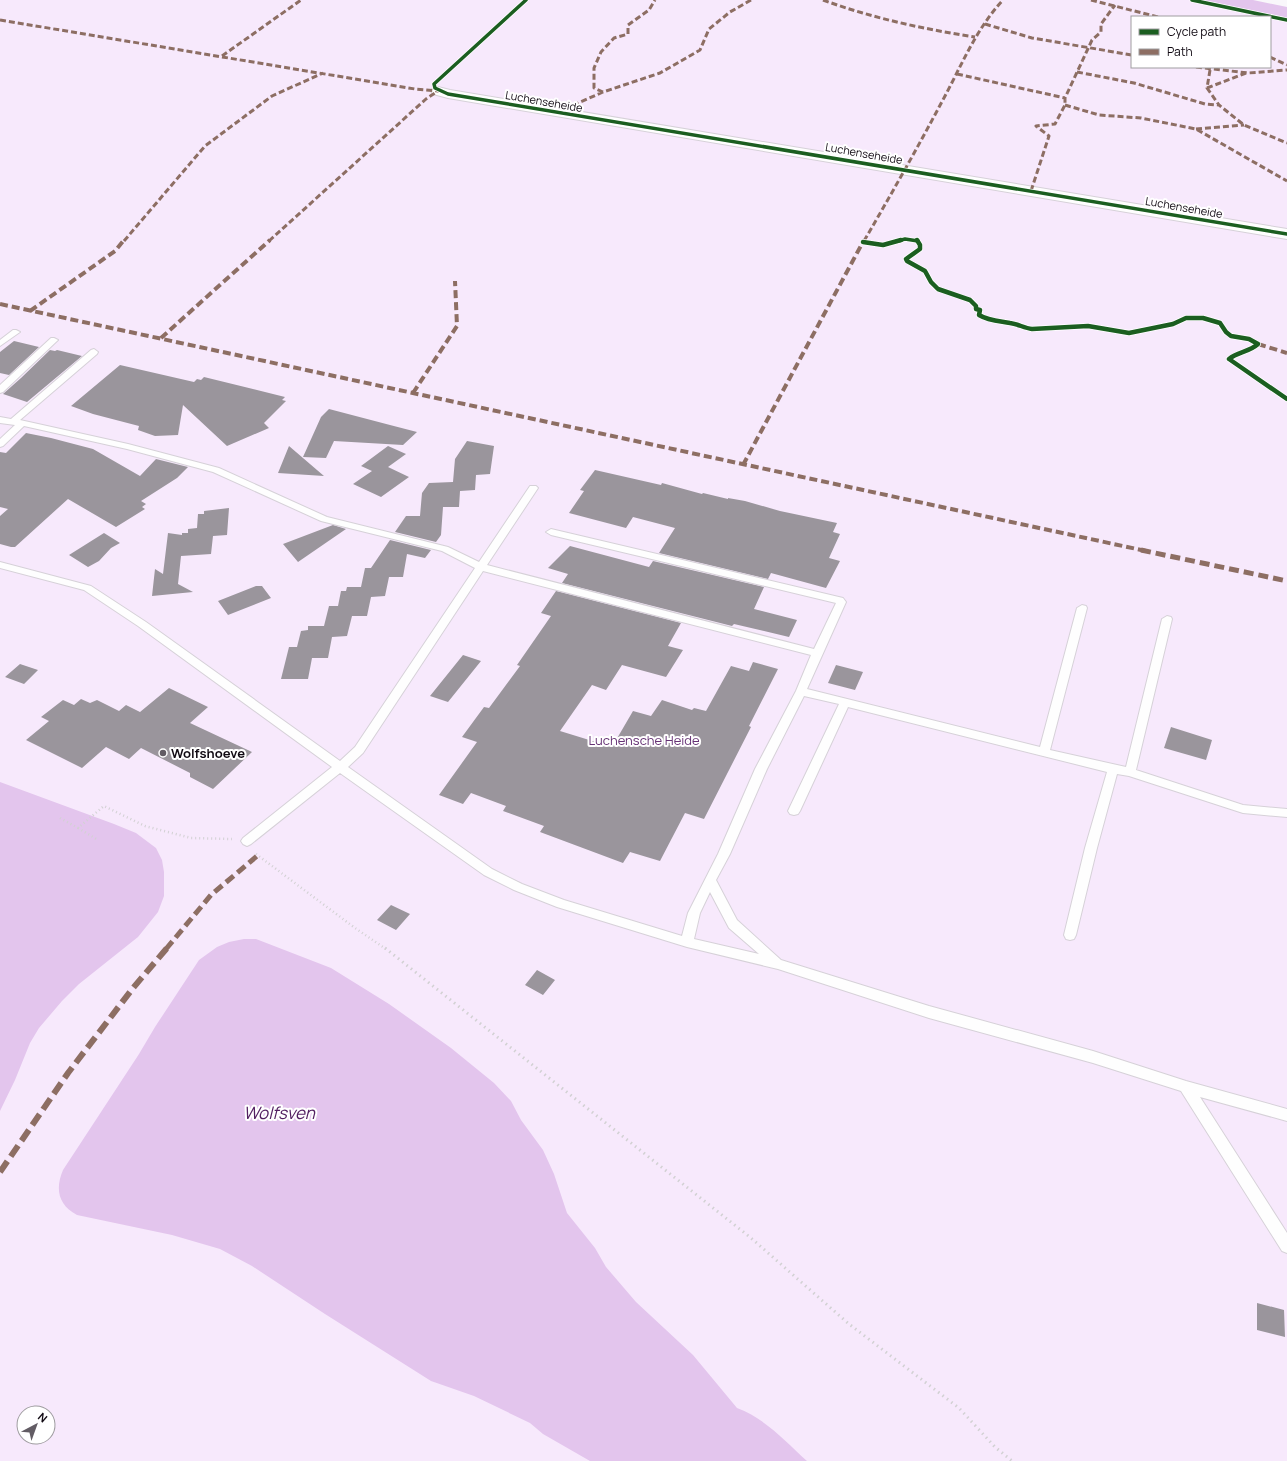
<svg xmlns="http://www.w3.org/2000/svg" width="1287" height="1461" font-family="Manrope,sans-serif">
<rect width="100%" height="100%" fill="#f9f7fb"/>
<path fill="#f7e9fc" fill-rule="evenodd" d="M0,0H1196L1287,19V1461H0ZM1132,17H1270V67H1132ZM24,1413H48V1437H24Z"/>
<path fill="#e3c5ed" d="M1196,0H1253L1287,7V19Z
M0,782L114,824L136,833L156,848L162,860L164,872V896L158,912L138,937L79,984L62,1001L39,1028L30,1043L15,1080L0,1111Z
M244,939H256L331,968L389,1004L451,1048L494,1083L511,1101L521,1120L543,1150L554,1174L567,1213L595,1248L606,1267L636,1302L693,1355L737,1408C766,1419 785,1441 807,1461H590L543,1434L530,1423L474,1396L431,1381L325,1314L252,1266L220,1249L172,1235L77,1215C58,1205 55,1189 63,1170L139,1054L155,1027L199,960L217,947L229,942Z"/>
<path fill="#9a959c" d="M14,341L39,347L9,375L0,373V352Z
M50,350L55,351L57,350L82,356L27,402L3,394L21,378Z
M120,365L194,382L197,379L201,380L204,377L285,397L282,400L286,401L264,423L269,428L227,446L183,405L178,435L155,436L138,430L139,426L93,414L71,406Z
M329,409L390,425L417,432L403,445L334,441L326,458L303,457L321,417Z
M26,433L51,438L93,449L140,476L156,459L188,467L177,478L141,501L146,504L142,507L145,509L116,527L68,499L15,547H11L0,544V516L8,509L0,507V452L6,453Z
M467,441L494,446L490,474L476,475L475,490L460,491L459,507H443L441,535L436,542L395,532L406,516H420L422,493L429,483L453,482L455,459Z
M289,446L324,476L278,473Z
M388,446L406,454L388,467L409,477L381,497L353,484L372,471L361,466Z
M595,470L661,485L662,483L702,494L703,493L728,499V498L745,501L780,511L837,523L833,532L840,534L829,558L840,561L826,588L771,573L768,579L659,553L675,528L633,517L626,528L569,513L584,491L580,490Z
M229,508L227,535L213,536L211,554L181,556L178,584L193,592L152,596L155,569L163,574L168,533L182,535V533H188V529L197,528L198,514H204V511Z
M333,525L346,529L298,562L283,544Z
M104,533L120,543L111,548L99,561L88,567L69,555Z
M390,540L431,550L425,558L407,554L403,577H389L385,596L371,597L367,616H352L347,636L332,637L328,658H312L308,679H281L289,647H297L301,631L308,630V626H324L329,606H338L341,591H346L347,587H361L365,568H371Z
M570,546L649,567L653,561L764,587L754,609L797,620L789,637L734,624L732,626L562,583L568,574L548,568Z
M256,586H262L271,598L228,615L218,601Z
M556,591L681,623L668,646L683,650L666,677L622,665L606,690L592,685L560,731L612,747L633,711L651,716L662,700L692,710L694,708L706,711L731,666L749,671L753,662L778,669L749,726L751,727L704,819L685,813L660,861L630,852L623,863L540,832L544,826L503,811L506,806L471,793L463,804L439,795L477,742L462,737L484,707L489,708L520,666L517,665L551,616L541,613Z
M463,655L481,661L448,702L430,696Z
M20,664L38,670L24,684L5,677Z
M836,665L863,672L855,690L828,683Z
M169,688L208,707L190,723L252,752L213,789L190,777V773L141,748L129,759L106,747L82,768L26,740L49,721L41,717L63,700L74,705L81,699L90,703L97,700L119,711L126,705L140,712Z
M1171,727L1212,740L1206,760L1164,748Z
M391,905L410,914L396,930L377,920Z
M537,970L555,980L543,995L525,985Z
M1257,1303L1284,1310L1285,1337L1257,1330Z"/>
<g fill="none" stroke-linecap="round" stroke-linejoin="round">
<g stroke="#d6d1d8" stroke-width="2">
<path id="lane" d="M13,330H16L20,332L0,346V340Z
M51,338H54L58,340L3,392L0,393V385Z
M94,349L98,352L97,354L20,420L128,444L219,468L327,517L448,547L479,562L530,486H536L538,488L487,565L814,649L836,603L551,535L546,532L551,529L843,598L846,602L807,689L1040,747L1077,608L1082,605L1086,606L1087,608L1050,750L1126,767L1162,619L1167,616L1171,617L1172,619L1136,770L1243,805L1287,809V817L1243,813L1129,776L1117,774L1097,848L1076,935L1074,939L1070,940L1066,939L1064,935L1085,848L1107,772L848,707L800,811L798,814L794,815L790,814L788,811L839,704L804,696L767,769L730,854L716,880L737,920L781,960L929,1006L1093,1051L1186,1081L1287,1109V1121L1200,1097L1287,1233V1253L1282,1251L1181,1091L1093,1063L929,1018L778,969L687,947L557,907L514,890L484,875L340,773L251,844L247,846L243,844L241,841L243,838L332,767L138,626L84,590L0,568V562L91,586L146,622L340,761L355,747L475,568L442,551L321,521L213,472L127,449L24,426L3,446L0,447V439L15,425L0,423V417L11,419L91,350ZM483,571L811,655L796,691L755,769L718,854L688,913L682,936L564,900L522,884L492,869L348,767L363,753ZM710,892L729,928L759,954L694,939L700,913Z"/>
</g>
<g stroke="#d6d1d8" stroke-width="2">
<path id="street" d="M438,87L450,90L1287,229V239L448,98L433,94L431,91L433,88Z"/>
</g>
<path stroke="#d2d1d3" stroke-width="2.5" stroke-dasharray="1 3" stroke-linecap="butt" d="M60,818L78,828L104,806L145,826L191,838L232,839
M78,828L98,840
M256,854L355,928L386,949"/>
<path stroke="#d2d1d3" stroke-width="3" stroke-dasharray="1.5 4" stroke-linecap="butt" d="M385,948L751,1238L849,1324L959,1408L995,1447L1012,1461"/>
<use href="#lane" fill="#fefefe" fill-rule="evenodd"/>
<use href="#street" fill="#fefefe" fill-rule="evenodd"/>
<path stroke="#8d6e63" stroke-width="3" stroke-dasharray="6 3" stroke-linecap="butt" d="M823,0C872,18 923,29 975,37
M1091,0L1158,17
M0,20L415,89L438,91
M985,24L1032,38L1132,55
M222,56L301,0
M1270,57L1287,65
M1196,67L1248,73L1287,70
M1210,70L1207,88L1219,105L1244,125L1287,143
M1077,72L1134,83L1205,104L1219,105
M957,74L1065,98
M1207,88L1246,73
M603,92L594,88V68L601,52L614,38L628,34V25L649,10L655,0
M1065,105L1099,115L1141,118L1196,129L1287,181
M570,115L578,103L603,92L660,73L700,50L709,29L730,12L751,0
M1196,129L1244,125
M1031,191L1049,136L1036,126L1055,124L1065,105V98L1092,40L1101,32V24L1115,5
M124,241L205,146L272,96L323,73
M269,241L426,99L438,91
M864,241C892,193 919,145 945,96C963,62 977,28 1003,0"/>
<path stroke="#8d6e63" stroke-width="4" stroke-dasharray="8 4" stroke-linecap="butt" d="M0,304L1146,551
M30,311L115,251L124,240
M161,338L270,240
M1258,344L1287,353
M413,393L457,326L455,281
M743,465L864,240"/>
<path stroke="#8d6e63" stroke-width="5" stroke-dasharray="10 5" stroke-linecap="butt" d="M1141,550L1287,581
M166,949L211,895L257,856"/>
<path stroke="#8d6e63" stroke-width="6" stroke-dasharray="13 6" stroke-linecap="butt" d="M0,1172L68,1073L133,988L167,948"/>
<g stroke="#fff" stroke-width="5">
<path id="cycleway-far1" d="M526,0L434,84L435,88L448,94L1287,234
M1192,0L1287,20
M898,241L905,239L918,241"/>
</g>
<g stroke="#fff" stroke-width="6">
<path id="cycleway" d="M917,240L920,245V249L906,259L907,261L925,271L931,282L938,289L970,300L976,306V309L980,310L979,315C989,321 999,321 1010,323C1018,324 1024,328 1032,329L1088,326L1129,333L1173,324L1186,318H1203L1220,323L1226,332L1231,336L1249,339L1258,344C1249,352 1238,352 1229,359L1287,399
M863,242L883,245L901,240"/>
</g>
<use href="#cycleway-far1" stroke="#1b5e20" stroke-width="3.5"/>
<use href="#cycleway" stroke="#1b5e20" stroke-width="4.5"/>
</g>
<circle fill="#625c64" stroke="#fff" stroke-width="1.5" cx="163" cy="753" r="4"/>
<g text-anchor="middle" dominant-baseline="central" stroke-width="4" stroke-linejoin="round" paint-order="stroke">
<g font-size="11" fill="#100912" stroke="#fff">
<text transform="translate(544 101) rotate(10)">Luchenseheide</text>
<text transform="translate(864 153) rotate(10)">Luchenseheide</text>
<text transform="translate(1184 207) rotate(10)">Luchenseheide</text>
</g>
<g font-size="13" fill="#663275" stroke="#fff">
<text x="644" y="740">Luchensche Heide</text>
</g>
<g font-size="13" font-weight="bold" fill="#100912" stroke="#fff" text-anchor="start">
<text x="171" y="753">Wolfshoeve</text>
</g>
<g font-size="17" font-style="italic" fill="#521f61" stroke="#fff">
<text x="279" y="1112">Wolfsven</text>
</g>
</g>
<rect x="1131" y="16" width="140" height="52" fill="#ffffff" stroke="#9f9da0"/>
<rect x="1139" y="29" width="20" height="6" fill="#1b5e20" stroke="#9f9da0"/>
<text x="1167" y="36" font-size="12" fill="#100912">Cycle path</text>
<rect x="1139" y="49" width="20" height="6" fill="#8d6e63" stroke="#9f9da0"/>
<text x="1167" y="56" font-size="12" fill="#100912">Path</text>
<g transform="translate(36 1425) rotate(41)"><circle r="19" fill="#ffffff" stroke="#9f9da0"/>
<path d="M0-3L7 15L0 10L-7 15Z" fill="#625c64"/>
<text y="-6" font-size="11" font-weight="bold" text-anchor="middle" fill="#100912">N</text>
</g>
</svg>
